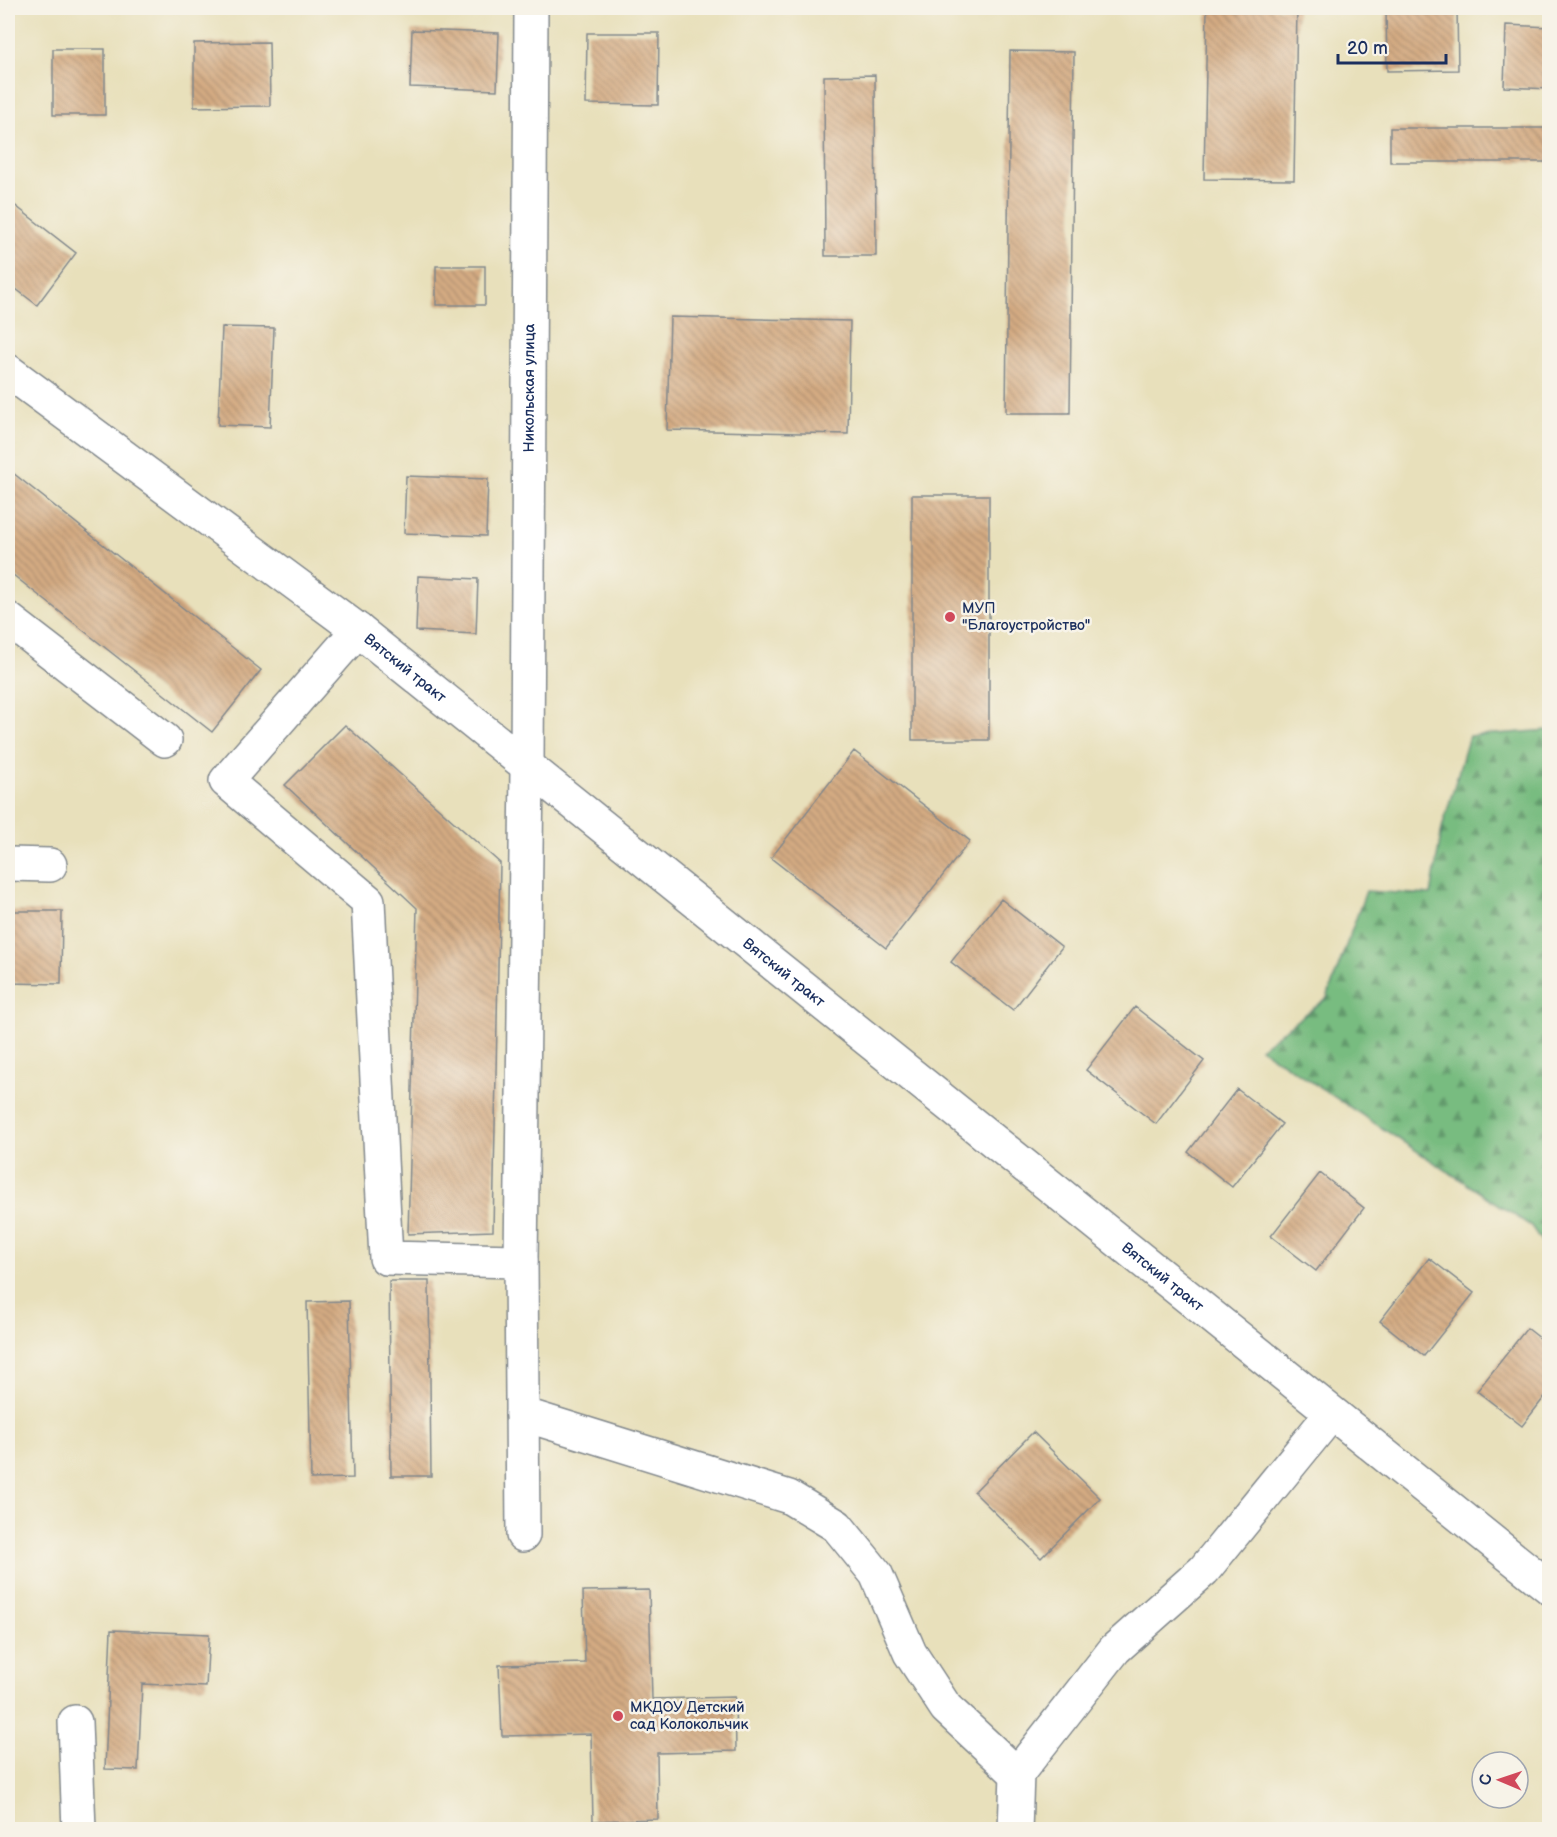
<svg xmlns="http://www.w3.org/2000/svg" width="1557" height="1837" font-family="'Balsamiq Sans',sans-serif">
<defs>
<pattern id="forest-firs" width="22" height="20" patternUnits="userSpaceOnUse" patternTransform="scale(1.5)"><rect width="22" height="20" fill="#78bc80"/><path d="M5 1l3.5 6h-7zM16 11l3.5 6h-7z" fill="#62996c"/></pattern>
<pattern id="building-back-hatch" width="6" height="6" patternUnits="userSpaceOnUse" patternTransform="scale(1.5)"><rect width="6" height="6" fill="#d4ab82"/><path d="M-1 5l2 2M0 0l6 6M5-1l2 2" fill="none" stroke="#ab8c6e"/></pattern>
</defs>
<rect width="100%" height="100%" fill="#f7f3e8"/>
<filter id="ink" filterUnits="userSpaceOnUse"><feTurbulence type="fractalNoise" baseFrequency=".0167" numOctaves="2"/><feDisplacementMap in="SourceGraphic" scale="12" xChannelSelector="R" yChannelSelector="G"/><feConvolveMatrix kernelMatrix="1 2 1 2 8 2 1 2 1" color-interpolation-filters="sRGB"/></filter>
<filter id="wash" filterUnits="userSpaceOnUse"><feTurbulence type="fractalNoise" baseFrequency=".008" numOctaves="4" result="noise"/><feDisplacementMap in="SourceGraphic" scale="24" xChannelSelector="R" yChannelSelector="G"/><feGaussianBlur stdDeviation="1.35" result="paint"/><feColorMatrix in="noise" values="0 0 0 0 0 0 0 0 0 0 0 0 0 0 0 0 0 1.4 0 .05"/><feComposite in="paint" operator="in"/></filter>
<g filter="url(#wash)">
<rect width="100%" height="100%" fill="#e8e0bb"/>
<path fill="url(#forest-firs)" stroke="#4a766f" stroke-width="1.5" d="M1549,730H1550L1549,1252L1531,1226L1260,1048L1327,998L1366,891L1431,895L1442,828L1469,736Z"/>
<g id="blocks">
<path fill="url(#building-back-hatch)" d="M1207,8H1297L1294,180L1204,179Z
M1386,8H1457L1458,70L1387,71Z
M1506,25L1550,27V89L1504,87Z
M412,30L499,33L497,90L410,87Z
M587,33H659L658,105L586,104Z
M269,42L270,106L194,107V43Z
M53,49H105V115H53Z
M1010,51L1074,52L1070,413H1006Z
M875,75L876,256H825L824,76Z
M1390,128H1550V162H1390Z
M8,200L76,253L37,305L8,283Z
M436,266H485V305H436Z
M670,317L850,321L848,434L667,430Z
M222,327L274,328L270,427L218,425Z
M8,469L261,670L212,732L8,571Z
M406,476L488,479L486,536L404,533Z
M912,495H989V740H912Z
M418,576L478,579L476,634L416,631Z
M345,725L500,863L493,1231L408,1234L417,908L285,785Z
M854,751L970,841L886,948L771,858Z
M1001,899L1062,947L1013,1010L951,962Z
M8,911H62L61,984L8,983Z
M1135,1007L1204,1061L1156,1124L1086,1070Z
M1237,1089L1282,1124L1232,1187L1188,1152Z
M1320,1173L1364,1208L1316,1271L1271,1236Z
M1429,1258L1474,1293L1424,1356L1380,1321Z
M389,1281H429L431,1476H391Z
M349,1301L353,1478L311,1479L307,1302Z
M1527,1328L1550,1346V1390L1522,1426L1477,1391Z
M1033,1432L1100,1498L1041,1558L974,1492Z
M649,1590L652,1699L735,1697L736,1751L657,1753L658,1819L593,1821L591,1734L502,1736L499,1665L585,1663L583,1591Z
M111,1630L209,1634L206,1687L142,1684L138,1770L105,1769Z"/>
</g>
</g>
<g filter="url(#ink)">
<use href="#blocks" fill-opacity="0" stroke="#82888c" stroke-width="1.5"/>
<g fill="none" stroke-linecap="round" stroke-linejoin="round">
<g stroke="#82888c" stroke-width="36">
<g id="minor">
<path d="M8,619L165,740"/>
<path id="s1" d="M358,630L226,781L368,901L386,1258L521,1261L527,769L531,8"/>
<path d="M8,864L50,865"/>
<path d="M521,1261L523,1535"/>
<path d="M522,1414L789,1497L837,1526L876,1574L910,1653L946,1708L1017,1774"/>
<path d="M75,1722L79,1830"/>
<path d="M1015,1830L1017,1774L1115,1649L1204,1570L1331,1414"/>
</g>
</g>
<g stroke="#82888c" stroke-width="36">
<g id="major">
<path id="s2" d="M8,371L358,630L1550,1588"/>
</g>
</g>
<use href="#minor" stroke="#fff" stroke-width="33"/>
<use href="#major" stroke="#fff" stroke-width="33"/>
</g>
</g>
<g fill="#d1495b" stroke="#f7f3e8" stroke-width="2">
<circle cx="950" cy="617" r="6"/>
<circle cx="618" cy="1716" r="6"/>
</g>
<g text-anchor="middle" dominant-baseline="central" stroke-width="5" stroke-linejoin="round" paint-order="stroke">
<g font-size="15" fill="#1b2f5e" stroke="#f7f3e8">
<text stroke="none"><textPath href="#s1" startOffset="1752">Никольская улица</textPath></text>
<text stroke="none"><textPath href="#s2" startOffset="496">Вятский тракт</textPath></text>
<text stroke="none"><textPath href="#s2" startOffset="982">Вятский тракт</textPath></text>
<text stroke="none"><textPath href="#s2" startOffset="1468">Вятский тракт</textPath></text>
</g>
<g font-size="15" fill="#1b2f5e" stroke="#f7f3e8" text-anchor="start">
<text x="962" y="608">МУП<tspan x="962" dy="17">"Благоустройство"</tspan></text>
<text x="630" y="1707">МКДОУ Детский<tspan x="630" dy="17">сад Колокольчик</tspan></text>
</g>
</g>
<rect width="1557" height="1837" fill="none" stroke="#f7f3e8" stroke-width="30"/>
<g transform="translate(1500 1780) rotate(272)"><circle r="28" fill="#f7f3e8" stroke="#9fa5b1" stroke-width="1.5"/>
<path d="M0-4.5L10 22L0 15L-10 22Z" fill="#d1495b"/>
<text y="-9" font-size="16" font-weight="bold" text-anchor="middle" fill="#1b2f5e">С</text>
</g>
<path d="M1338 54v9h108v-9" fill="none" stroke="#1b2f5e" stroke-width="3"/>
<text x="1347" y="54" font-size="18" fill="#1b2f5e" stroke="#f7f3e8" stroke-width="4.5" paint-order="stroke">20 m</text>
</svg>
